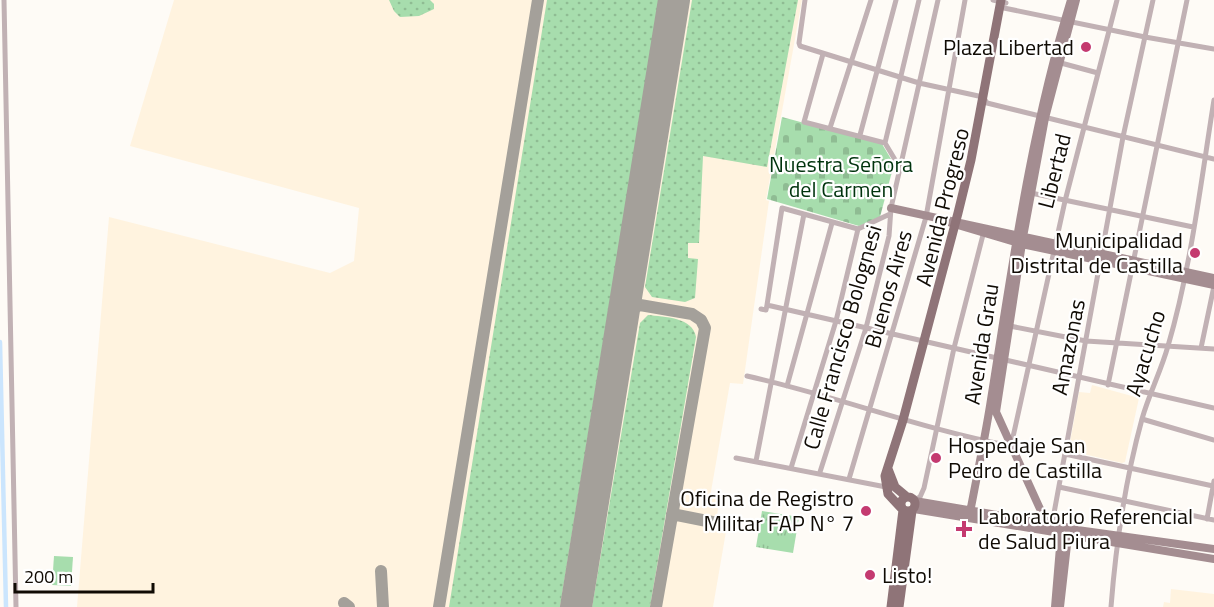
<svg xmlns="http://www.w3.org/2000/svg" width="1214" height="607" font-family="'Titillium Web',sans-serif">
<defs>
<pattern id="grass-dots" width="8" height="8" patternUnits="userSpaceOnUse" patternTransform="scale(1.5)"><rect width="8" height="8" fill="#a7ddad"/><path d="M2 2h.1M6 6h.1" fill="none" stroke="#8fbc93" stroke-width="1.8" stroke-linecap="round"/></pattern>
<pattern id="cemetery-stones" width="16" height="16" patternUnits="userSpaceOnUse" patternTransform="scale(1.5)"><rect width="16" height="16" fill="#a7ddad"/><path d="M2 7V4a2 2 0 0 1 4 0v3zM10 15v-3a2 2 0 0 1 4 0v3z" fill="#8fbc93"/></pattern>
<pattern id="park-tufts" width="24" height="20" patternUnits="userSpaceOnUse" patternTransform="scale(1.5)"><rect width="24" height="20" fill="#a7ddad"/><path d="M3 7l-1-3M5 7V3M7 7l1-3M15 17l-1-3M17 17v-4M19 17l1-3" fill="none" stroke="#8fbc93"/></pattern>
</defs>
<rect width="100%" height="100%" fill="#fefbf6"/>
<path fill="#fff3df" d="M174,0H802L766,200L769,201L743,384L730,383L710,497L719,499L717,517L728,520L713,607H77L109,217L330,273L354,261L359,208L130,146Z
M1092,385L1139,398L1125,462L1122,463L1071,451L1069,448L1079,392L1090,393Z
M1171,589L1214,594V607H1163L1164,602L1170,603Z"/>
<path fill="url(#grass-dots)" d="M389,0H430L434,4V9L419,16L400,17L394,11Z
M547,0H659L560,607H449Z
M692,0H798L767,167L703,156L699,243H688V258L698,259L695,298L685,302L652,297L645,287Z
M648,315C664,317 693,317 696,337L650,607H592L640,323Z"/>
<path fill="url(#cemetery-stones)" d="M782,117L882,144L894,164L880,217L859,226L767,199Z"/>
<path fill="url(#park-tufts)" d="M762,511L799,517L793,553L756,547Z"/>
<path fill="#a7ddad" d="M54,556L73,557L71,586L52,585Z"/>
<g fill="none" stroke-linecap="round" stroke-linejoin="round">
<path stroke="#cbe5fd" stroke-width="4.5" d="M0,342L6,607"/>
<path stroke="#a4a09a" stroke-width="12" d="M627,289L632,301L640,305
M624,312L640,305L692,314L701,320L705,328L656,607
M672,514L717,523
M381,571L383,607
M344,603L349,607
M439,607L538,0"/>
<path stroke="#a4a09a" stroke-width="32" d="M576,607L674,0"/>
<path stroke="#c1b1b4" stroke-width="5" d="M4,0L16,607
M805,0L799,43L800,46L919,83L983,97L987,103L1214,159
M993,0L1006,3
M999,7L1145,37L1214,49
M823,54L804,122L885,143L900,168
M1061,63L1098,73
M830,128L871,0
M860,135L896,0
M885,143L919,0
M1031,193L1193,227
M767,305L1214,408
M767,305L782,208L858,229L890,214
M761,309L766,310L767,305
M1010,326L1086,341L1214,349
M1201,348L1214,286
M747,376C836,396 921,429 1011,446L1065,201L1117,0
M1108,385L1187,0
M787,386L832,223
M1142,419L1214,440
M1065,454L1213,486
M736,458L886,487
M756,461L804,214
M791,468L836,321L858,229
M820,472L866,328L889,236L891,208L938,0
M849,479L926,217L965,0
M1059,487L1214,520
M914,500L920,497L924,488L954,348L984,231
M1207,519L1214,481
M1052,524L1123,137L1153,0
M1111,607C1116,543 1125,481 1142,419C1149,394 1161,371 1168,346C1191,268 1201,181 1214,100"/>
<path stroke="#a48d91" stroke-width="8" d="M891,208L1214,278
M951,223L1022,244L1214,285
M915,501L1062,526
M914,509L1060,533
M969,518C976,480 984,443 990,406C1012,269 1030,133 1071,0
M1046,522L996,412L1023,237L1045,118L1076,0
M1070,529L1214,549
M1069,535V527H1061L1060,533L1064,536L1069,535L1214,559
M1055,607L1061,535
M1060,607L1068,536"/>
<path stroke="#8f7478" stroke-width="9" d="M888,469L895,487L907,497
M901 504a7 7 0 1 1 14 0a7 7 0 1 1-14 0Z
M902,509L888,494L885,476L903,420L958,213L971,160L1001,0
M891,607L903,510
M899,607L912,511"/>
</g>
<g fill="#c43a70" stroke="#fff" stroke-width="2">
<circle cx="1086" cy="47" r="6"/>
<circle cx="1195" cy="253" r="6"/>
<circle cx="936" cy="458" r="6"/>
<circle cx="866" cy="511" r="6"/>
<path d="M961 520h6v6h6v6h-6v6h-6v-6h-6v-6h6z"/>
<circle cx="870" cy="575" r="6"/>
</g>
<g text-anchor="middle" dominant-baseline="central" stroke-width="4.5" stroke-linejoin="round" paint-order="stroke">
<g font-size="22" fill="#100b04" stroke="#fff" text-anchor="end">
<text x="1074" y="47">Plaza Libertad</text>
<text x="1183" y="240">Municipalidad<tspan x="1183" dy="25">Distrital de Castilla</tspan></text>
<text x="948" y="445" text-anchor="start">Hospedaje San<tspan x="948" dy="25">Pedro de Castilla</tspan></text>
<text x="854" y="498">Oficina de Registro<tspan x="854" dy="25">Militar FAP N° 7</tspan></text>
<text x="978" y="516" text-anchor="start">Laboratorio Referencial<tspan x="978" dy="25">de Salud Piura</tspan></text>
<text x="882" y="575" text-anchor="start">Listo!</text>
</g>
<g font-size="22" fill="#00330d" stroke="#fff">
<text x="841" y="164">Nuestra Señora<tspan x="841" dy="25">del Carmen</tspan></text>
</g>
<g font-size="22" fill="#100b04" stroke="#fff">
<text transform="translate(1054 171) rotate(-76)">Libertad</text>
<text transform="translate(942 207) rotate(-76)">Avenida Progreso</text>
<text transform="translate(888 289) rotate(-74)">Buenos Aires</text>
<text transform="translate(842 337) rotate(-74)">Calle Francisco Bolognesi</text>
<text transform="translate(981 344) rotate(-81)">Avenida Grau</text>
<text transform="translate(1068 347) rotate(-79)">Amazonas</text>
<text transform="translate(1145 353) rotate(-73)">Ayacucho</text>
</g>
</g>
<path d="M15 583v9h138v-9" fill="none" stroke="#100b04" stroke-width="3"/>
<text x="24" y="583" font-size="18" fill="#100b04" stroke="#ffffff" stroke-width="4.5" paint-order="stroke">200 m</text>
</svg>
